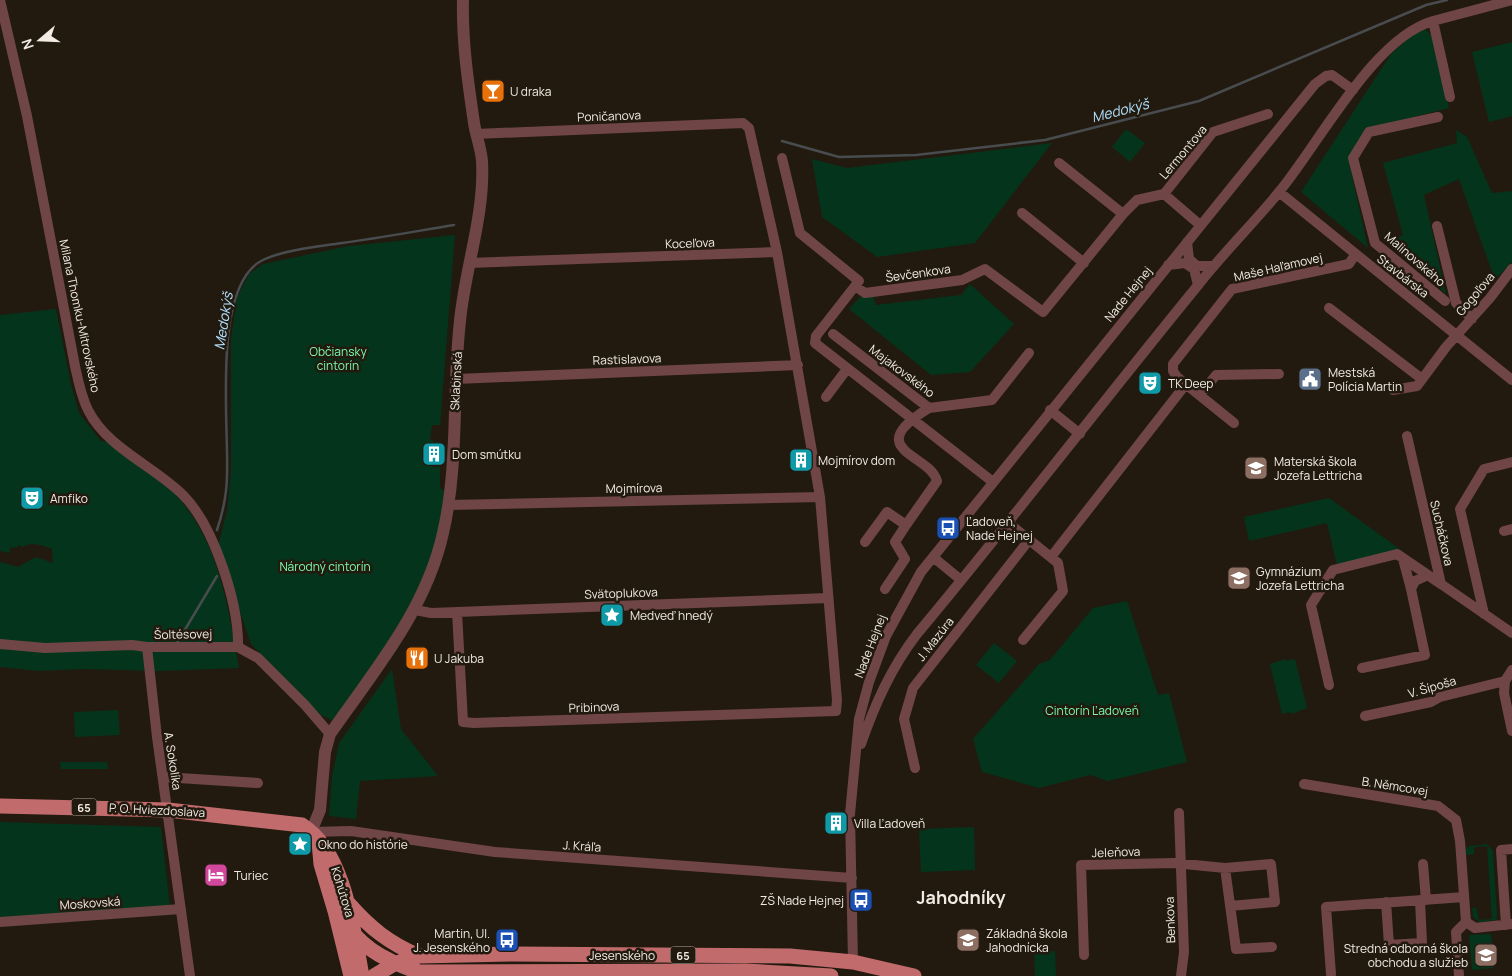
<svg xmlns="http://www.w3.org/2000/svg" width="1512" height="976" font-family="Manrope,sans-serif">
<rect width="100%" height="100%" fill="#221a0f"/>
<path fill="#04351c" d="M1425,29L1432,36L1449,108L1366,129L1349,162L1368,248L1301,192L1391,54L1418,30Z
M1512,42V116L1489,122L1472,52Z
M1126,129L1145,143L1130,162L1112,147Z
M1456,130L1467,137L1492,193L1512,191V262L1495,280L1459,179L1424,195L1446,294L1388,243L1403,235L1383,163L1457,143Z
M1052,143L975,243L877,257L822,217L812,159L847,168Z
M455,235L440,425H432L430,440H433V447H427L426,459L432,460V467H440V488L444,491C440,581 383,650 334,721L316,713L300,693L251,644L218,546L227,511L231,470V339L237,298L249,274L263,264L349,246Z
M970,284L1014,324L970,372L931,375L849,309L860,297L873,296L876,305L961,295Z
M56,309L71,384L79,413L101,441L109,442C131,459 157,475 176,495C219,542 228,607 239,668L160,671L83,669L39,671L0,667V562L18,567L36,557L53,563L52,549C41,545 31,541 23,547L18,545L17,548L11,547L9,553L0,551V315Z
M1329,498L1401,550L1337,566L1327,523L1249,541L1244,517Z
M1127,601L1158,695L1169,693L1187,762L1108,781L1090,775L1039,788L982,772L973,739L1039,664L1050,660L1093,608Z
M994,643L1017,661L999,683L976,665Z
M1285,659V661L1295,659L1307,708L1292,714L1291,712L1282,714L1270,664Z
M392,669L401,729L438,776L360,781L356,819L329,816L332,777L339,743Z
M118,710L120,735L75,737L74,712Z
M60,762H107L108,769H61Z
M0,822L161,827L170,908L0,920Z
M974,827L975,870L921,872L919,829Z
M1487,844L1493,851L1497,917L1496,920L1480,922L1473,917L1472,908L1476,907L1479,920L1492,919L1487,846L1474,847V854L1466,855L1465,849L1470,846Z
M1491,934L1494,968L1472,970L1469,935Z
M1055,951L1056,976H1035L1034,952Z"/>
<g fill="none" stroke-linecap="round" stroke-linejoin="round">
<path stroke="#484c4f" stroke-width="2.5" d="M782,141L839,157L916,155L1045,140L1199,101L1426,5L1447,0
M217,530C223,512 227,494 227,474C229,424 212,288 261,261C278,251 322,246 342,243C380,238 417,231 454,225
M177,643L217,576"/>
<path stroke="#6f4545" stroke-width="10" d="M0,0L27,116L75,366C78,380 81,396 88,410C107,448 154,466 183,495C214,526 239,604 238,647
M1450,97L1433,21L1512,0
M1438,117L1369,132L1353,158L1375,243L1445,301
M782,158L800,233L859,281L816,336L815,343L993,482
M1059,163L1123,214
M1279,192L1512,380
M1164,194L1200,225
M1022,213L1084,263
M1437,226L1456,303L1472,319
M1187,242L1189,259L1197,266H1214
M469,263L777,252L749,128L743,123L476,134
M1168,265L1185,263L1194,269L1198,285
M855,286L865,293L962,280L985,269L1043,312L1123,214L1137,200L1164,194L1213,132L1268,114
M1329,308L1422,379
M833,334L929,408L992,400L1029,353
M456,379L798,365
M1393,390L1417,386L1446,347L1490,298L1512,269
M1200,395L1216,375L1279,374
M826,397L847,369
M1050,410L1080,434
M1234,423L1177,377L1173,371V364L1232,289L1349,264L1355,255
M1407,436L1441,584L1512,633
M449,505L820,497
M1007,522L1058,563L1063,591L1023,640
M906,525L937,481C930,454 860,450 929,408
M1504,531L1512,529
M865,542L887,512L906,525L895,542L905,559L885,589
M933,557L961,580
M1051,557L1186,384
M1403,559L1411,589
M415,610L431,613L828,598
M457,612L463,722L474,723L836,711L837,700L820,497L777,252
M1484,614L1460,509L1484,469L1512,462
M0,644L45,648L132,645L147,647H238L258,658L305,705L330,734
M147,647L157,737L190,976
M1362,668L1425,655L1411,589L1415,581L1428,575
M1505,681L1504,693L1512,731
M1329,685L1311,605L1333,570L1397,554L1441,584
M1365,716L1431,702L1440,697L1505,681L1512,670
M861,744C875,704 891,668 917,634C1013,519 1104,400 1199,284C1224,252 1253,224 1279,192C1319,144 1373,38 1433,21
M915,768L904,719L913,688L1029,540
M163,777L258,783
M1304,784L1438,806L1456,820L1460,841L1466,922L1456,932L1459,976
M1179,813L1184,952L1181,976
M311,832L351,831L495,852L852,878
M1423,864L1426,900
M1225,868L1236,949L1272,947
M1386,902L1389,945L1422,943L1420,900
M0,922L181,909
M1466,922L1475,928L1511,924
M1506,925L1501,850L1512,849
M1084,955L1081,865L1174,863L1225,868L1271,864L1275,902L1230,906
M853,962L850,814L859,719L869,682L886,636L921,572L1315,84L1326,76L1332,75L1353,90
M1331,974L1326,907L1464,897"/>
<path stroke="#6f4545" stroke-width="12" d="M311,832L320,810L325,752L330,734C374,671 426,610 443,533C459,465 452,391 460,321C465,268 485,215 482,161C481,148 476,136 474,123C468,82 462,42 463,0"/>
<path stroke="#c26b6c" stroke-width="15" d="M0,806L168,810L302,825C345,852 353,929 362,976
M319,842L321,864L335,911L351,976
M349,904C370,928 389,943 419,956
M335,911C360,946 379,959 419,972L745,971L831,976
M374,976L394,964L419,956L513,954L790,956L853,962L914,976"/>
</g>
<defs>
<g id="bar-square" transform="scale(1.25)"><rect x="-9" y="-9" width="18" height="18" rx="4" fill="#e8710a" stroke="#221a0f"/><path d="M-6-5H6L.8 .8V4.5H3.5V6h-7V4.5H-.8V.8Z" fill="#fff"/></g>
<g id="civic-square" transform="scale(1.25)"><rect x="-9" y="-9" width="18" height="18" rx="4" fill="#5c6f8a" stroke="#221a0f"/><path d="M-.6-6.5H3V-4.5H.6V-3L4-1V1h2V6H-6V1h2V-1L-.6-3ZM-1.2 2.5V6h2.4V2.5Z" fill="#fff"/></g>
<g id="theatre-square" transform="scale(1.25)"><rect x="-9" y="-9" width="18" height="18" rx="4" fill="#0f9aa8" stroke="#221a0f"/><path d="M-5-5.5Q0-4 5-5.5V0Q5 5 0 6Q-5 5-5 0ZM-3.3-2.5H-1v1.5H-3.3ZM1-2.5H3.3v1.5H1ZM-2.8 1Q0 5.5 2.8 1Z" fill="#fff"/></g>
<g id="building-square" transform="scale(1.25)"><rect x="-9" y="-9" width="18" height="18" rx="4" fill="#0f9aa8" stroke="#221a0f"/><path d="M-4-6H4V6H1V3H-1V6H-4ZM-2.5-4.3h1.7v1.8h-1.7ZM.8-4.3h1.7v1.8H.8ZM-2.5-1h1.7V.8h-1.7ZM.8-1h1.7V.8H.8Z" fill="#fff"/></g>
<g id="school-square" transform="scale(1.25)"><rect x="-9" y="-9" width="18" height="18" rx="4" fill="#8d6e63" stroke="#221a0f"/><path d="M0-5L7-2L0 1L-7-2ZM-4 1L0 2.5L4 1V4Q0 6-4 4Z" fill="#fff"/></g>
<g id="bus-square" transform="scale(1.25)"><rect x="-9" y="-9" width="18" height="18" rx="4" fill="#1a4fb4" stroke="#221a0f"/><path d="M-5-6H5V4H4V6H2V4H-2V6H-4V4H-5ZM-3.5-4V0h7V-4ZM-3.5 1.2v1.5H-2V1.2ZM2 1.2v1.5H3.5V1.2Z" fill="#fff"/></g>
<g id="sight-square" transform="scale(1.25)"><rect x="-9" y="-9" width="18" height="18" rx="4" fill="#0f9aa8" stroke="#221a0f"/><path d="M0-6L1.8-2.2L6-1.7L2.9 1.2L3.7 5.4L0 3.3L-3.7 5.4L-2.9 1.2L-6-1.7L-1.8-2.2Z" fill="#fff"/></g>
<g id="restaurant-square" transform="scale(1.25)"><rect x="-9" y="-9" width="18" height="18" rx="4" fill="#e8710a" stroke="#221a0f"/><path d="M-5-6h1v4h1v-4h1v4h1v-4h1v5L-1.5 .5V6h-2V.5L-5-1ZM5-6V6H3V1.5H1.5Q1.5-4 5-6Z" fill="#fff"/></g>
<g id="hotel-square" transform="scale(1.25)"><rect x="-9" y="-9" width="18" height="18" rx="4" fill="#d1479c" stroke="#221a0f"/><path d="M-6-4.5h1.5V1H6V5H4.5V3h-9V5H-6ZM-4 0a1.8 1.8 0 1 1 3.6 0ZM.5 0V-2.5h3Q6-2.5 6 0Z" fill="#fff"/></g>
</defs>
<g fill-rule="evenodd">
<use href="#bar-square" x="493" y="91"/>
<use href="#civic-square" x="1310" y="379"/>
<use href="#theatre-square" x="1150" y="383"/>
<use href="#building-square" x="434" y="454"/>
<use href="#building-square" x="801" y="460"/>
<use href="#school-square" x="1256" y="468"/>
<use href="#theatre-square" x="32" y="498"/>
<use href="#bus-square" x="948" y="528"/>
<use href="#school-square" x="1239" y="578"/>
<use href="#sight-square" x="612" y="615"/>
<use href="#restaurant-square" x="417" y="658"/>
<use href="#building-square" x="836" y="823"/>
<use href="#sight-square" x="300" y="844"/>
<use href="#hotel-square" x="216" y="875"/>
<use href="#bus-square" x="861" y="900"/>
<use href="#bus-square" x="507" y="940"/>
<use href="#school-square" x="968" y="940"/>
<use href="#school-square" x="1486" y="955"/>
</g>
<g text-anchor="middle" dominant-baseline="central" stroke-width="5" stroke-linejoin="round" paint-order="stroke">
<g fill="#221a0f" stroke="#b3aca4" stroke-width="1">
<rect x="71.5" y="798.5" width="25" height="17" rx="4"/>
<rect x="670.5" y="946.5" width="25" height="17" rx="4"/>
</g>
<g font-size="11" font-weight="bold" fill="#f1ebe4">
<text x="84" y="807">65</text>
<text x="683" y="955">65</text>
</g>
<g font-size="12" fill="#f1ebe4" stroke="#221a0f" text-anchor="start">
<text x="510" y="91">U draka</text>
<text x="1328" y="372">Mestská<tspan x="1328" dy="14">Polícia Martin</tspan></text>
<text x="1168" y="383">TK Deep</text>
<text x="452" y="454">Dom smútku</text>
<text x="818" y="460">Mojmírov dom</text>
<text x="1274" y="461">Materská škola<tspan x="1274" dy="14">Jozefa Lettricha</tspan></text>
<text x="50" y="498">Amfiko</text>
<text x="966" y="521">Ľadoveň,<tspan x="966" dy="14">Nade Hejnej</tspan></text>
<text x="1256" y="571">Gymnázium<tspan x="1256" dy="14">Jozefa Lettricha</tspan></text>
<text x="630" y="615">Medveď hnedý</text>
<text x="434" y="658">U Jakuba</text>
<text x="854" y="823">Villa Ľadoveň</text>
<text x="318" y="844">Okno do histórie</text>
<text x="234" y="875">Turiec</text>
<text x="844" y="900" text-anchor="end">ZŠ Nade Hejnej</text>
<text x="490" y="933" text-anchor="end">Martin, Ul.<tspan x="490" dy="14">J. Jesenského</tspan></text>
<text x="986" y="933">Základná škola<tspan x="986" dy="14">Jahodnícka</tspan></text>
<text x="1468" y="948" text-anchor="end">Stredná odborná škola<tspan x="1468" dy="14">obchodu a služieb</tspan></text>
</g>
<g font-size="12" fill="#f1ebe4" stroke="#221a0f">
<text transform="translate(609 116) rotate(-2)">Poničanova</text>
<text transform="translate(1183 152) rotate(-50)">Lermontova</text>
<text transform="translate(690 243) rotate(-2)">Koceľova</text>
<text transform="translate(1415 259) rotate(41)">Malinovského</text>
<text transform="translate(1278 267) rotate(-13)">Maše Haľamovej</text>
<text transform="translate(918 273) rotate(-8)">Ševčenkova</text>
<text transform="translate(1403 276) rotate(38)">Stavbárska</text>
<text transform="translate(1128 294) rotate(-51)">Nade Hejnej</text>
<text transform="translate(1475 294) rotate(-50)">Gogoľova</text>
<text transform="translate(80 316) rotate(78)">Milana Thomku-Mitrovského</text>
<text transform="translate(627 359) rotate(-2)">Rastislavova</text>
<text transform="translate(902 371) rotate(37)">Majakovského</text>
<text transform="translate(456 381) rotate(-87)">Sklabinská</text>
<text transform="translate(634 488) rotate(-1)">Mojmírova</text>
<text transform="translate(1442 533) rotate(77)">Sucháčkova</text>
<text transform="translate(621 593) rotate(-2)">Svätoplukova</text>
<text transform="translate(183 634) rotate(-1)">Šoltésovej</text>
<text transform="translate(935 639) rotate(-52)">J. Mazúra</text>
<text transform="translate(870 646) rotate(-69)">Nade Hejnej</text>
<text transform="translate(1432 687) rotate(-16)">V. Šípoša</text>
<text transform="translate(594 707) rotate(-2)">Pribinova</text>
<text transform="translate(173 761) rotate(81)">A. Sokolíka</text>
<text transform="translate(1395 786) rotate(9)">B. Němcovej</text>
<text transform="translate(157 810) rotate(3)">P. O. Hviezdoslava</text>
<text transform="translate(582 846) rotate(4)">J. Kráľa</text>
<text transform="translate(1116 852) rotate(-2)">Jeleňova</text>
<text transform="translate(343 892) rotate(73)">Kohútova</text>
<text transform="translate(90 903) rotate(-4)">Moskovská</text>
<text transform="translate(1170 920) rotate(-92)">Benkova</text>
<text x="622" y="955">Jesenského</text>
</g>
<g font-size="12" fill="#7afcae" stroke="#221a0f">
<text x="338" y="351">Občiansky<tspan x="338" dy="14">cintorín</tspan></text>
<text x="325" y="566">Národný cintorín</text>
<text x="1092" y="710">Cintorín Ľadoveň</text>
</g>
<g font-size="14" font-style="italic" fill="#b1e0fe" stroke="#221a0f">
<text transform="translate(1120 110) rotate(-14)">Medokýš</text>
<text transform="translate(223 321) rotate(-81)">Medokýš</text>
</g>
<g font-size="18" font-weight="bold" fill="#f1ebe4" stroke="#221a0f">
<text x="961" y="897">Jahodníky</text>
</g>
</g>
<g transform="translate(40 40) rotate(251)" stroke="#221a0f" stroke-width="4" paint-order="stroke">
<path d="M0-4L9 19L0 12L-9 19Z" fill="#f1ebe4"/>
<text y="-8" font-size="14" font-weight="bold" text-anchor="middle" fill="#f1ebe4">N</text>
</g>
</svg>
